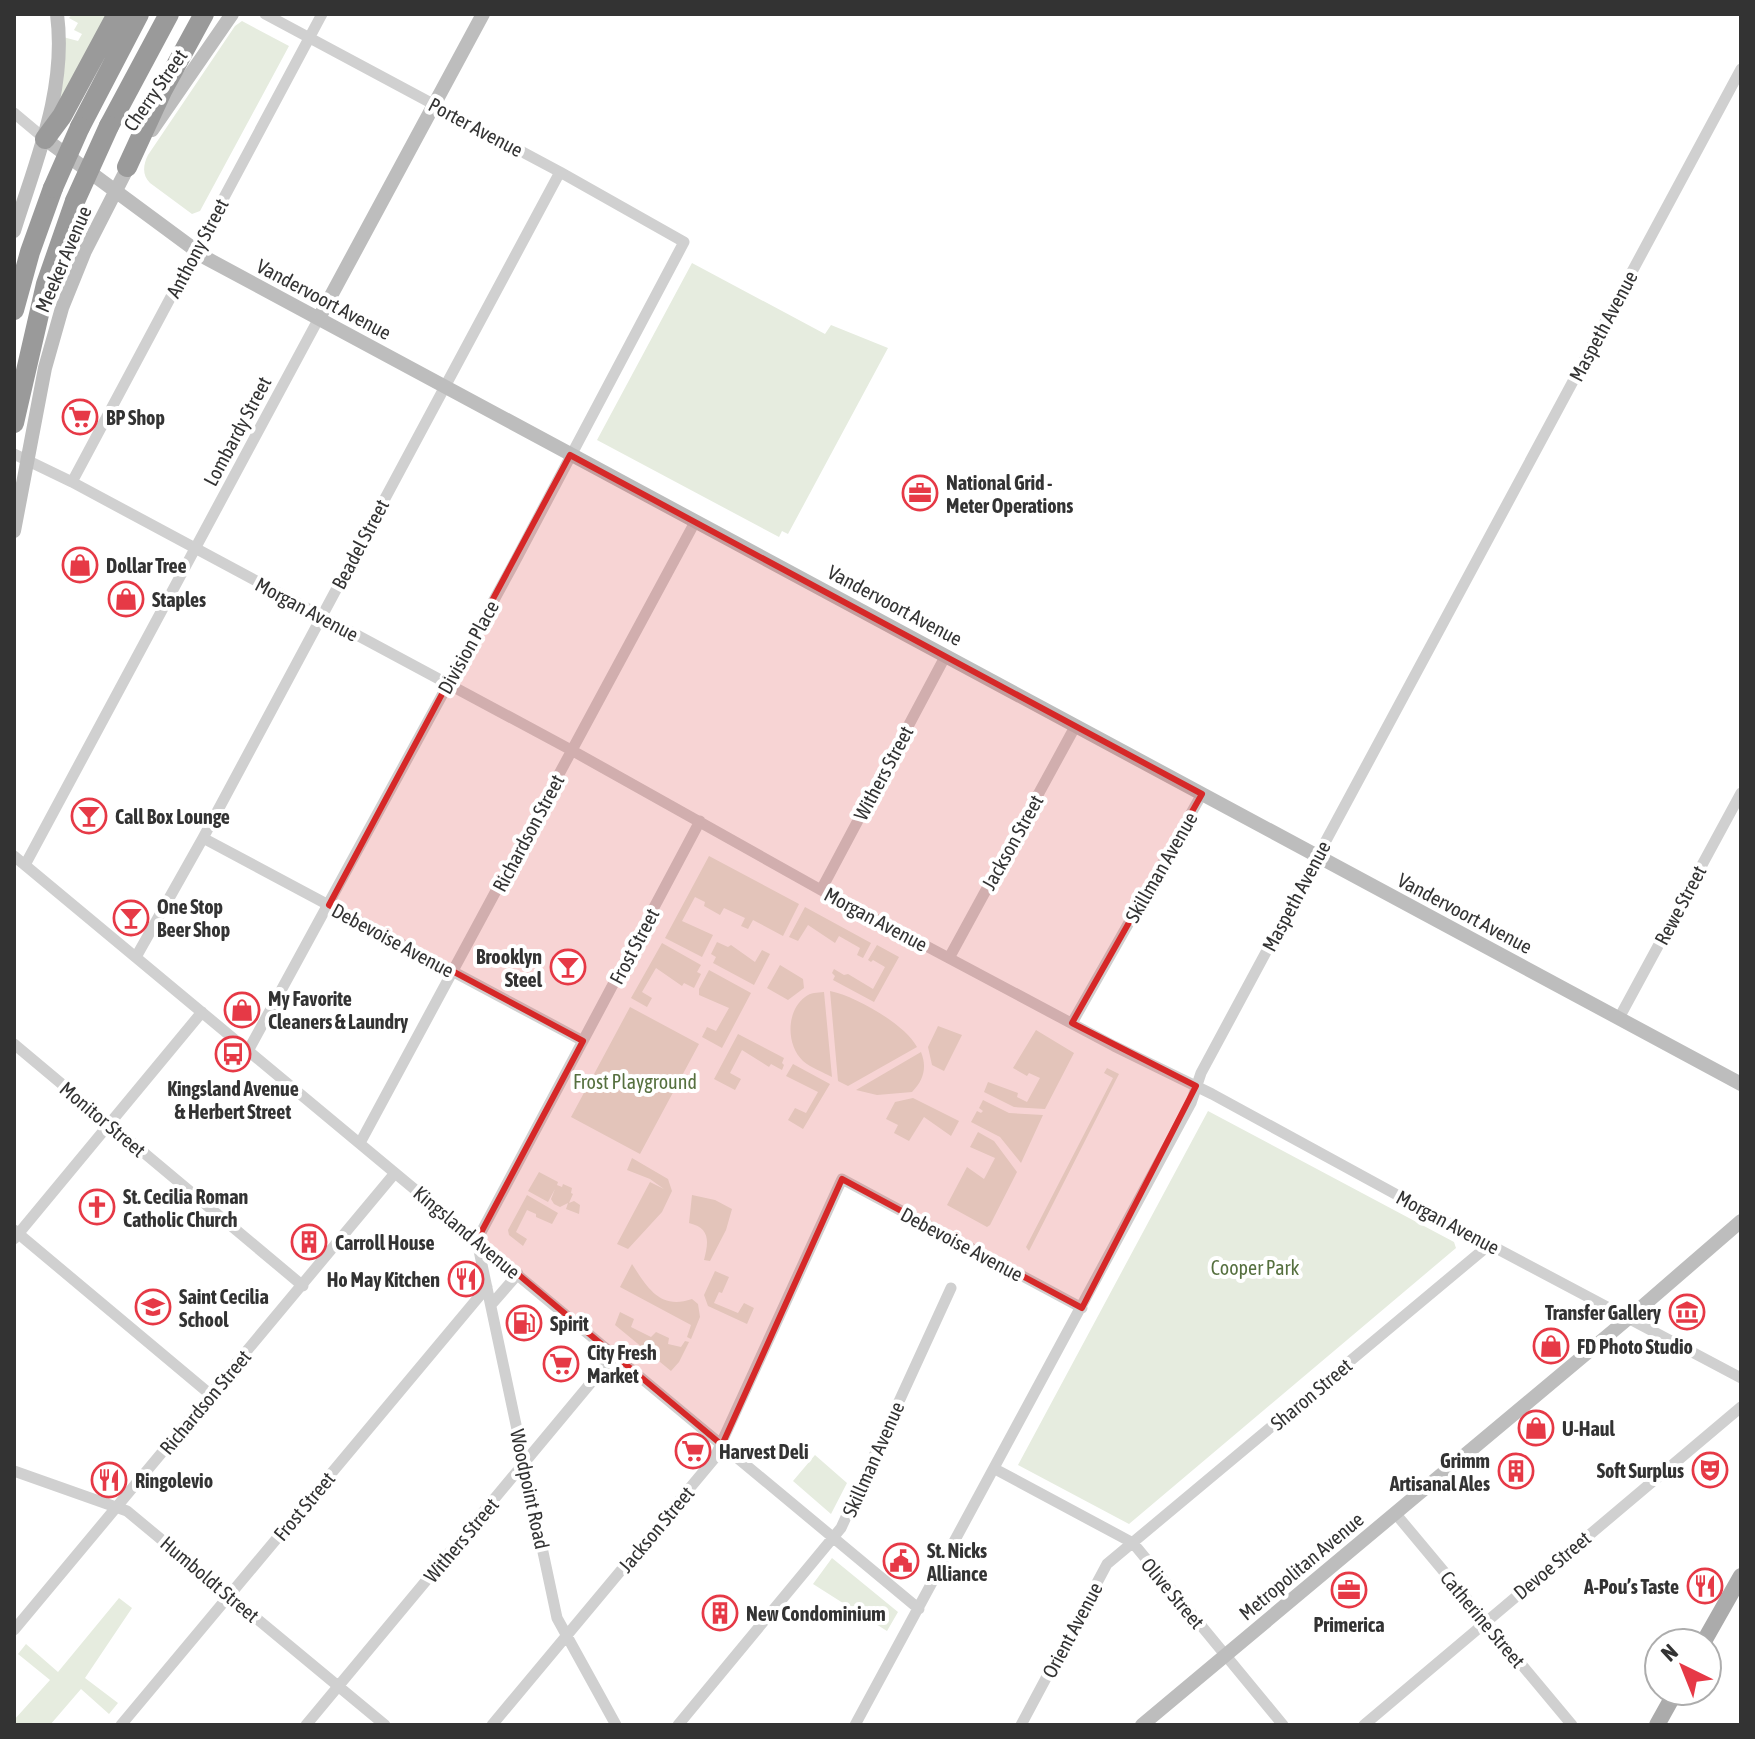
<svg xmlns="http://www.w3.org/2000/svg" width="1755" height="1739" font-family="'Asap Condensed',sans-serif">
<rect width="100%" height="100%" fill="#fff"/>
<path fill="#e6ecdf" d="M72,14H110L62,102L58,100L63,37L78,41L82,34L74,30L78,23L69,18Z
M242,21L289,46L200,211L192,214L150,183C142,175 143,165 148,155L235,26Z
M692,263L825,334L831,325L888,348L788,534L782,531L779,537L597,440Z
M709,856L799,904L783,936L753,920L748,929L741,926L745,918L724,908L720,915L704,906L705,902L695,897L682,921L713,935L702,957L665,938Z
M805,907L871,943L863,958L857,955L860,948L839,936L835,943L808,925L798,941L789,937Z
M717,942L728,947L731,945L755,962L762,950L770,954L754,985L713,963L716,957L711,954Z
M662,943L701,965L697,972L701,974L694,988L684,983L682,986L656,968L642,992L652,998L647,1007L631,998Z
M877,945L899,957L874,1002L833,980L835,976L832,973L834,969L844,975L848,974L873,989L885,967L873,960L871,962L868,960Z
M780,965L803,979L804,988L788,1000L767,988Z
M709,970L751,993L722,1048L702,1037L707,1027L716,1031L729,1008L699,995V989Z
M830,991C855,996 905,1024 917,1047L848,1086L838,1081Z
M824,992L832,1077C823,1072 811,1068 803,1061C786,1045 786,1011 805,997C811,992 817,993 824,992Z
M630,1007L699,1044L640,1154L571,1117Z
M938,1026L962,1035L944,1071L932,1065L928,1047Z
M1036,1030L1074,1053L1045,1109L1014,1107L984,1092L988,1082L1018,1093L1017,1097L1027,1102L1040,1078L1029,1073L1027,1076L1013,1068Z
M738,1034L784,1058L782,1063L784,1065L782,1070L771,1064L769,1067L742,1050L730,1073L741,1079L735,1090L714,1079Z
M921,1052C927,1067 924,1080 912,1092L877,1095L856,1090Z
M793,1064L830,1084L803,1129L788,1120L795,1108L806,1113L818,1092L786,1076Z
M1107,1068L1119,1074L1029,1251L1026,1247L1113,1078L1104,1073Z
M913,1098L959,1121L951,1136L924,1117L909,1141L894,1133L898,1125L886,1119L895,1102Z
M983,1100L1009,1113L1043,1115L1021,1163L1000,1137L971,1122L977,1111L981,1113L983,1111L979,1108Z
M1208,1111L1454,1242L1456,1248L1129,1524L1018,1465Z
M978,1132L994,1141L1017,1172L990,1225L987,1227L947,1205L967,1167L984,1179L995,1158L970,1147Z
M632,1158L668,1179L672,1191L662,1212L628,1249L617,1244L650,1182L664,1189L650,1179L627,1170Z
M539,1172L558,1182L557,1185L562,1187L563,1184L572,1188L571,1193L573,1194L569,1203L574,1201L580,1205L579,1214L566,1209L568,1203L560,1207L554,1204L551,1199L555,1189L548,1202L528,1191Z
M527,1195L558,1213L552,1224L536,1217V1214L527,1210L516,1232L527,1239L523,1246L509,1235L508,1230Z
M692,1195L715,1200L732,1209L726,1230L710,1261L704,1260C709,1241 710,1228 689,1223Z
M632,1264C648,1289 661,1310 692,1299L698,1304L700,1317L691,1339L687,1337L691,1325L620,1287Z
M715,1271L729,1277L722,1293L719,1292L714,1303L738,1313L744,1303L754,1308L747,1324L708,1306L704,1295Z
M620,1312L634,1319L631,1327L651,1337L656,1332L669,1338L668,1344L681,1347L685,1341L689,1342L679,1362L671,1371L615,1325Z
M815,1455L847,1483L831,1514L793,1481Z
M832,1558L898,1612L887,1631L813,1584Z
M119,1598L132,1608L85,1678L118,1703L109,1714L81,1689L50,1725H17L14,1720L50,1680L18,1654L26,1644L58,1672Z"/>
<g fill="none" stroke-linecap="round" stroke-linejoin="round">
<path stroke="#d0d0d0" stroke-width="11" d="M14,113L45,139
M14,454L72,482L573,751L821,890L1114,1046L1212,1094L1443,1220L1741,1378
M72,482L322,14
M203,838L583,1041
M14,856L919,1609
M25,865L319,318
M821,890L946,655
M136,957L203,838L560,172
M949,958L1076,725
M1619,1018L1741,793
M1072,1023L1202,794
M14,1044L303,1286
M248,1051L512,567L684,242L560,172L265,14
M360,1143L695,522
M14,1230L211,1395
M14,1239L202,1012
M477,1240L700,821
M477,1241L557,1618L616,1725
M491,1305L518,1274
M995,1469L1133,1543L1283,1725
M14,1471L127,1511L385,1725
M1395,1513L1572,1725
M14,1630L395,1173
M121,1725L487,1287
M306,1725L614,1355
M492,1725L714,1459L842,1179L1082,1308
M678,1725L841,1528L951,1288
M855,1725L1191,1103L1201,1073L1741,69
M1021,1725L1107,1564L1489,1245
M1364,1725L1741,1407"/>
<path stroke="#bdbdbd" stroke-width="14" d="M152,130L232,14
M45,139L206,258L1741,1084
M14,231C36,160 67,90 57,14
M319,318L483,14
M14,531L45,368L62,308L85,251L131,161
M1142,1725L1637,1311L1741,1221"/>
<path stroke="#ababab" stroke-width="16" d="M1703,1643L1741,1576
M1657,1725L1676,1691"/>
<path stroke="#9a9a9a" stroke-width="20" d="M109,126L169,14
M80,127L139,14
M45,139L62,116L117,14
M127,167L162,91L204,14
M14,310L30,252L53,188
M14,423L46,284L75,201"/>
<path stroke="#9a9a9a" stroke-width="20" d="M53,188L80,127
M75,201L109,126"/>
</g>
<path fill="#d62828" fill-opacity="0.2" stroke="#d62828" stroke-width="6" stroke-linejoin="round" d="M570,455L1202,794L1072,1023L1196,1086L1082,1308L842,1179L722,1445L477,1240L583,1041L329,905Z"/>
<defs>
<g id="supermarket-ring" transform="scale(1.8)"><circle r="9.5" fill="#fff" stroke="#e63946" stroke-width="1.5"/><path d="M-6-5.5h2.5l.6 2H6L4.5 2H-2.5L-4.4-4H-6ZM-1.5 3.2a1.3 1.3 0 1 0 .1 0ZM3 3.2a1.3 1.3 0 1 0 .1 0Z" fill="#e63946"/></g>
<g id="office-ring" transform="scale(1.8)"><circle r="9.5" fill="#fff" stroke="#e63946" stroke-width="1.5"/><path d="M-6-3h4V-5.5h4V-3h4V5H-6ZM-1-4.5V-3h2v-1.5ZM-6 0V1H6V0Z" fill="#e63946"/></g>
<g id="shop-ring" transform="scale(1.8)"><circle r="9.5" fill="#fff" stroke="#e63946" stroke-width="1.5"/><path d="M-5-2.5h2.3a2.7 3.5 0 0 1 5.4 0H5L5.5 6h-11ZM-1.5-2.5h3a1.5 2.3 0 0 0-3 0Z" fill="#e63946"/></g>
<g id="bar-ring" transform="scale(1.8)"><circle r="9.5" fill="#fff" stroke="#e63946" stroke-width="1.5"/><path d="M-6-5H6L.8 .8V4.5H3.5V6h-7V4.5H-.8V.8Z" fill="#e63946"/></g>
<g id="bus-ring" transform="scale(1.8)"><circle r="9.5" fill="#fff" stroke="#e63946" stroke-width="1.5"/><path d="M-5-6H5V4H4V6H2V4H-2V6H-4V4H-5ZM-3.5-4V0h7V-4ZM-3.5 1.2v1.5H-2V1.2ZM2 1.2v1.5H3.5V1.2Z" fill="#e63946"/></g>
<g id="church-ring" transform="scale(1.8)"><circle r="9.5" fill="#fff" stroke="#e63946" stroke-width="1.5"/><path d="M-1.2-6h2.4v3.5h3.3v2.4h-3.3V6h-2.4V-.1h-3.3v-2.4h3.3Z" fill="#e63946"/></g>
<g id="building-ring" transform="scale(1.8)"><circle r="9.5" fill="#fff" stroke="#e63946" stroke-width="1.5"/><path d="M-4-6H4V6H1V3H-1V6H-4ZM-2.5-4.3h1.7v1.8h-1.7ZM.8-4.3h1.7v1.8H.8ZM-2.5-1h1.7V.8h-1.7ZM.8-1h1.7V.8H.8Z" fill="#e63946"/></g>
<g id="restaurant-ring" transform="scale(1.8)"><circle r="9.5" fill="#fff" stroke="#e63946" stroke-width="1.5"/><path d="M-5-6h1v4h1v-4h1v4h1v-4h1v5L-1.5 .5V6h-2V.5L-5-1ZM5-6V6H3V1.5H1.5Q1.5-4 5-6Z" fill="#e63946"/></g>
<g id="school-ring" transform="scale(1.8)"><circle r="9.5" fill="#fff" stroke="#e63946" stroke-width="1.5"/><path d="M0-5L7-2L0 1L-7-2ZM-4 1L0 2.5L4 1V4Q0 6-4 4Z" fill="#e63946"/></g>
<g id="museum-ring" transform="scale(1.8)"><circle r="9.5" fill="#fff" stroke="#e63946" stroke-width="1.5"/><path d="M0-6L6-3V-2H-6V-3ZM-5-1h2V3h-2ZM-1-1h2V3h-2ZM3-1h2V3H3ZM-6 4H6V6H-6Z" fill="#e63946"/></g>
<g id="fuel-ring" transform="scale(1.8)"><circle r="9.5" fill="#fff" stroke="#e63946" stroke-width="1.5"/><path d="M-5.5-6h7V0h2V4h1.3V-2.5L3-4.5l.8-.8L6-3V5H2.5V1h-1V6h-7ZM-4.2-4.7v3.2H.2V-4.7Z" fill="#e63946"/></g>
<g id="theatre-ring" transform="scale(1.8)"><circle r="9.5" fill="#fff" stroke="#e63946" stroke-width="1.5"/><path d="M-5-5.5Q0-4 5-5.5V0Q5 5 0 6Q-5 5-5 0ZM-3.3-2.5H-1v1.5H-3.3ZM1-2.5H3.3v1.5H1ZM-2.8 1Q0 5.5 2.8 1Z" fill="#e63946"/></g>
<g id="civic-ring" transform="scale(1.8)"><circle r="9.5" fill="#fff" stroke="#e63946" stroke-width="1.5"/><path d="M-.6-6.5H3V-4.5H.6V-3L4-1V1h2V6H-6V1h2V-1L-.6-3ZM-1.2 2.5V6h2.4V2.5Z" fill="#e63946"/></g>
</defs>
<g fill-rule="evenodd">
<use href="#supermarket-ring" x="80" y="417"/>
<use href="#office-ring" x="920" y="493"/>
<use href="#shop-ring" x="80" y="565"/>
<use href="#shop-ring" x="126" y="599"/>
<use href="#bar-ring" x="89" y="816"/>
<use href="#bar-ring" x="131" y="918"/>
<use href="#bar-ring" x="568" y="967"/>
<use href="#shop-ring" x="242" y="1010"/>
<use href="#bus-ring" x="233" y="1054"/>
<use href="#church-ring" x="97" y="1207"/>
<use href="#building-ring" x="309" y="1242"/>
<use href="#restaurant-ring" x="466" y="1279"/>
<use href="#school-ring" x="153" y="1307"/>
<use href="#museum-ring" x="1687" y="1312"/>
<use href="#fuel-ring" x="524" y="1323"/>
<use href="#shop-ring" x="1551" y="1346"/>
<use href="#supermarket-ring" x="561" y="1364"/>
<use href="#shop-ring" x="1536" y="1428"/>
<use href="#supermarket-ring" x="693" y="1451"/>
<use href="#theatre-ring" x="1710" y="1470"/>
<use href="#building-ring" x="1516" y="1471"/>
<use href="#restaurant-ring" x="109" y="1480"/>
<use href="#civic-ring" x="901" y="1561"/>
<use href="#restaurant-ring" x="1705" y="1586"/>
<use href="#office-ring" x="1349" y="1590"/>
<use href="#building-ring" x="720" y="1613"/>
</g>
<g text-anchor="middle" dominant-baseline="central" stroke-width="8" stroke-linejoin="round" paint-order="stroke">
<g font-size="20" fill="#333" stroke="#fff">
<text transform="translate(155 90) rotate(-55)">Cherry Street</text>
<text transform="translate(476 127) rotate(28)">Porter Avenue</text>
<text transform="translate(197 248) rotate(-62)">Anthony Street</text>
<text transform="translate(63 259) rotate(-67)">Meeker Avenue</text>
<text transform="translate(324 299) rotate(28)">Vandervoort Avenue</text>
<text transform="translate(1603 326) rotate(-62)">Maspeth Avenue</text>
<text transform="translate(237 431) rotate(-62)">Lombardy Street</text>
<text transform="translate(360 544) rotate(-62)">Beadel Street</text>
<text transform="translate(895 605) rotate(28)">Vandervoort Avenue</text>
<text transform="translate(307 609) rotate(28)">Morgan Avenue</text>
<text transform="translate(468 647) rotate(-61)">Division Place</text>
<text transform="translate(883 773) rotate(-62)">Withers Street</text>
<text transform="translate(528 833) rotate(-62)">Richardson Street</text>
<text transform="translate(1012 842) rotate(-61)">Jackson Street</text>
<text transform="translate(1161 867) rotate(-60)">Skillman Avenue</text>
<text transform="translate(1296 896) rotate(-62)">Maspeth Avenue</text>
<text transform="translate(1680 905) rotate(-62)">Rewe Street</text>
<text transform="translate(1465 913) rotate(28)">Vandervoort Avenue</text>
<text transform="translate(876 919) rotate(28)">Morgan Avenue</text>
<text transform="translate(393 940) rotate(28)">Debevoise Avenue</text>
<text transform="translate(634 946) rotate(-62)">Frost Street</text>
<text transform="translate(103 1119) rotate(40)">Monitor Street</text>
<text transform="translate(1448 1222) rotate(28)">Morgan Avenue</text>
<text transform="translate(467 1232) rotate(40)">Kingsland Avenue</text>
<text transform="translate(962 1244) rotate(28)">Debevoise Avenue</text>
<text transform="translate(1311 1394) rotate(-40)">Sharon Street</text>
<text transform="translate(205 1402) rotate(-50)">Richardson Street</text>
<text transform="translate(873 1459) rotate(-66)">Skillman Avenue</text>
<text transform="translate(530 1489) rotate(78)">Woodpoint Road</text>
<text transform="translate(304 1506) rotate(-50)">Frost Street</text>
<text transform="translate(656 1529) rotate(-50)">Jackson Street</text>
<text transform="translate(461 1540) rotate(-50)">Withers Street</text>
<text transform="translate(1552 1565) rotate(-40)">Devoe Street</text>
<text transform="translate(1301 1566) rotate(-40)">Metropolitan Avenue</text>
<text transform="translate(210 1579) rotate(40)">Humboldt Street</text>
<text transform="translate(1173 1593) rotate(50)">Olive Street</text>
<text transform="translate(1483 1619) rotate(50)">Catherine Street</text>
<text transform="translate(1072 1630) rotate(-62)">Orient Avenue</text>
</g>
<g font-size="20" font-weight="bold" fill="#333" stroke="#fff" text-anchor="start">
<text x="106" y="417">BP Shop</text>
<text x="946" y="482">National Grid -<tspan x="946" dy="23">Meter Operations</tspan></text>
<text x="106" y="565">Dollar Tree</text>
<text x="152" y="599">Staples</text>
<text x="115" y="816">Call Box Lounge</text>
<text x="157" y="906">One Stop<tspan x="157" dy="23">Beer Shop</tspan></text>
<text x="542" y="956" text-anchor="end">Brooklyn<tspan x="542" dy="23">Steel</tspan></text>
<text x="268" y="998">My Favorite<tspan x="268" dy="23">Cleaners &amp; Laundry</tspan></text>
<text x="233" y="1088" text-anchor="middle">Kingsland Avenue<tspan x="233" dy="23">&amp; Herbert Street</tspan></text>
<text x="123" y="1196">St. Cecilia Roman<tspan x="123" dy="23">Catholic Church</tspan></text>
<text x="335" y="1242">Carroll House</text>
<text x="440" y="1279" text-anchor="end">Ho May Kitchen</text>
<text x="179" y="1296">Saint Cecilia<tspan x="179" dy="23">School</tspan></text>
<text x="1661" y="1312" text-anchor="end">Transfer Gallery</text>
<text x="550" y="1323">Spirit</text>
<text x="1577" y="1346">FD Photo Studio</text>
<text x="587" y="1352">City Fresh<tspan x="587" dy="23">Market</tspan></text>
<text x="1562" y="1428">U-Haul</text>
<text x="719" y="1451">Harvest Deli</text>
<text x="1490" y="1460" text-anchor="end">Grimm<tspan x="1490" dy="23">Artisanal Ales</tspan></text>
<text x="1684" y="1470" text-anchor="end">Soft Surplus</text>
<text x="135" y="1480">Ringolevio</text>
<text x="927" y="1550">St. Nicks<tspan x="927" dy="23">Alliance</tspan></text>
<text x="1679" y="1586" text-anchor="end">A-Pou’s Taste</text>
<text x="746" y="1613">New Condominium</text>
<text x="1349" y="1624" text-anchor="middle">Primerica</text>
</g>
<g font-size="20" fill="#56703f" stroke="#fff">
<text x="635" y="1081">Frost Playground</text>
<text x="1255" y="1267">Cooper Park</text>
</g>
</g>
<rect width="1755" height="1739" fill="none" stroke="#333333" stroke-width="32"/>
<g transform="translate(1683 1667) rotate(317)"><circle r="38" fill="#ffffff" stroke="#adadad" stroke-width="2"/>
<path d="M0-6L14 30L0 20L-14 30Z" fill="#e63946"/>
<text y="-12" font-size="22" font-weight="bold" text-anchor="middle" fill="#333333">N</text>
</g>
</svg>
